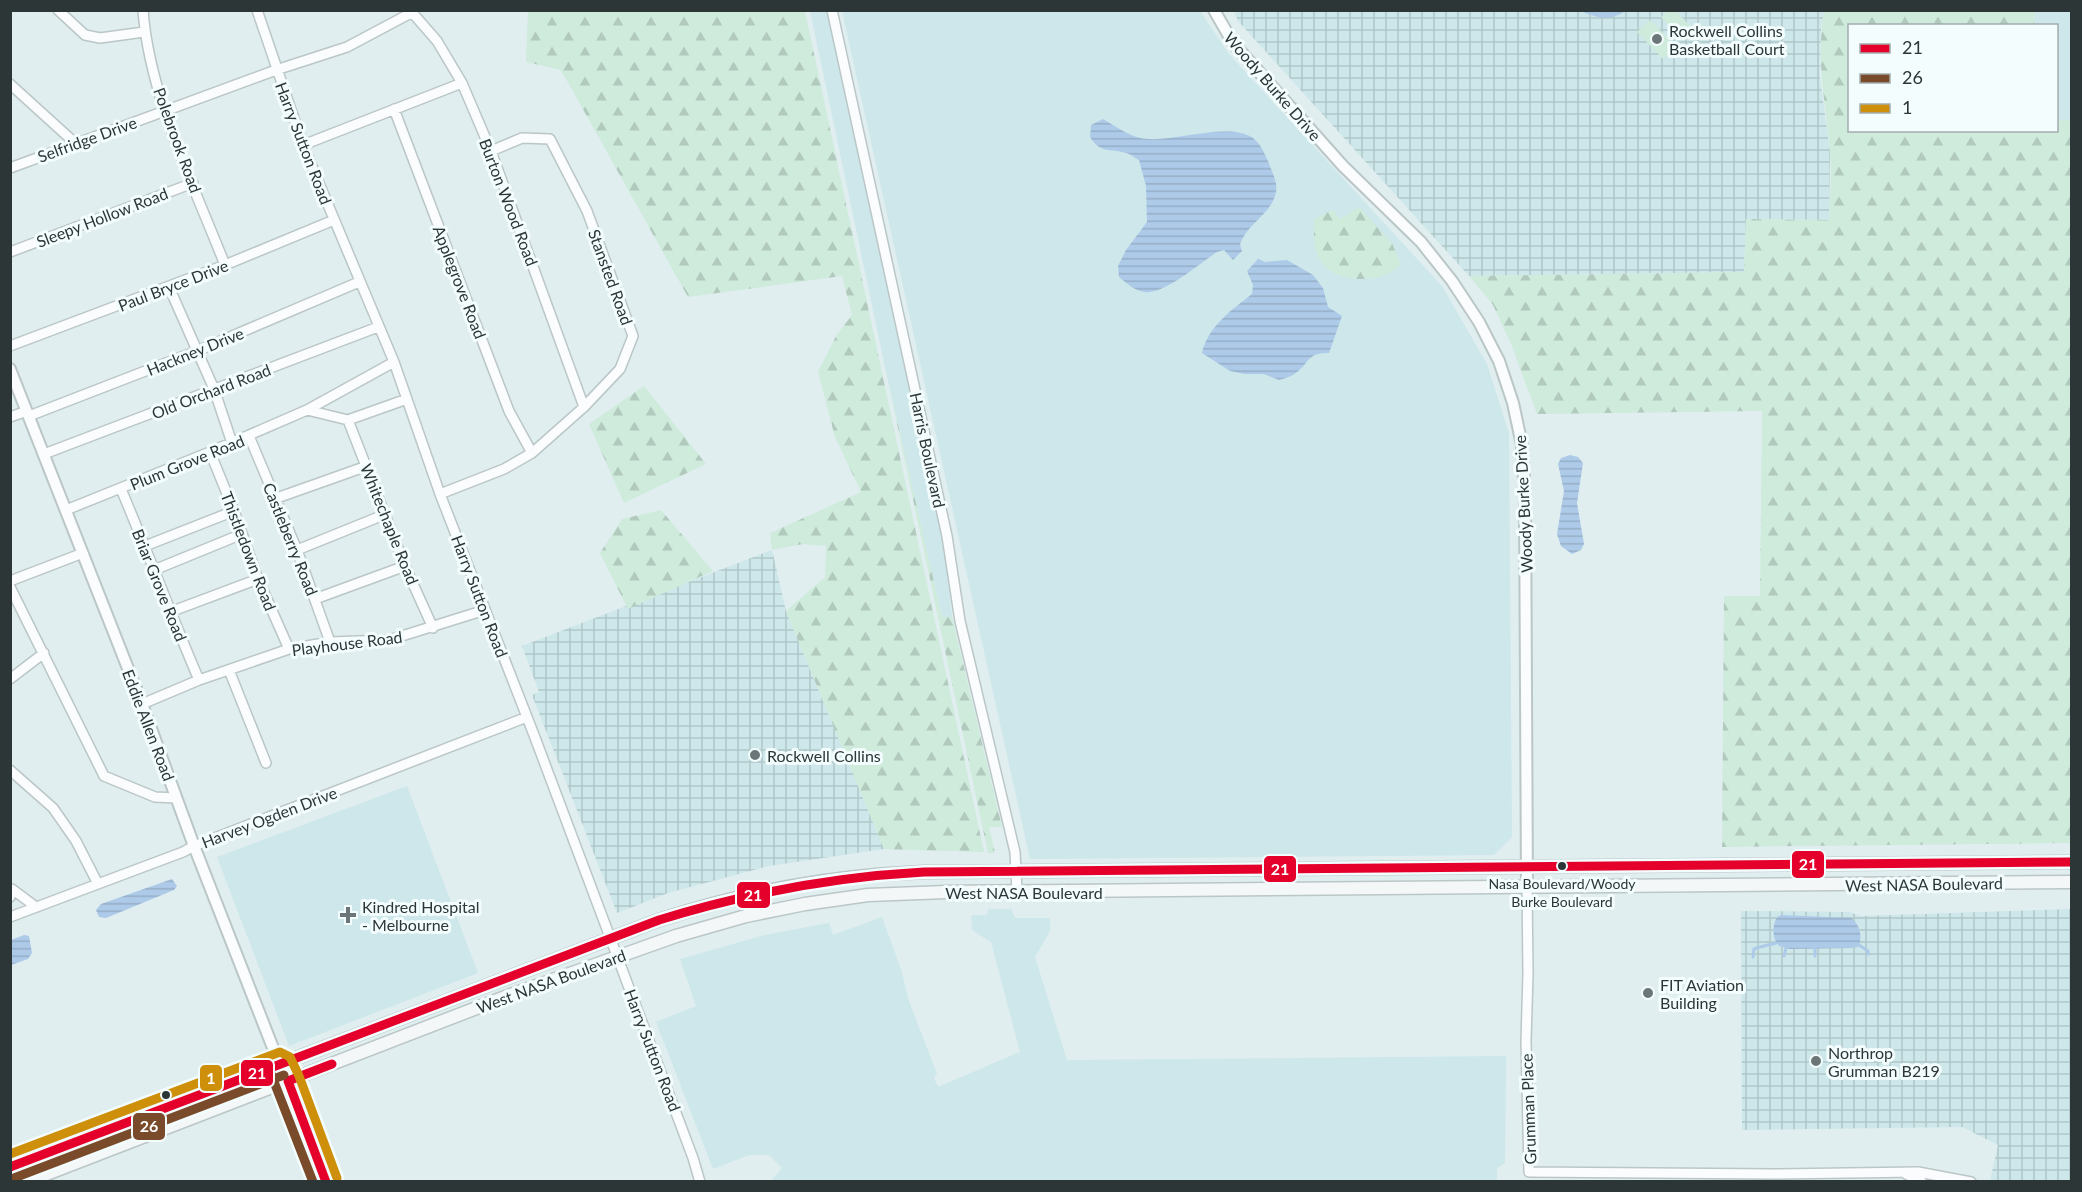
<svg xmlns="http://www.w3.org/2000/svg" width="2082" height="1192" font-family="Lato,sans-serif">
<defs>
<pattern id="industrial-grid" width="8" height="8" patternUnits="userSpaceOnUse" patternTransform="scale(1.5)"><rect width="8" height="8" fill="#cde7ea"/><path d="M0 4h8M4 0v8" fill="none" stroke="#b0c7c9"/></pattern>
<pattern id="forest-firs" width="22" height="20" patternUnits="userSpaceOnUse" patternTransform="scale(1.5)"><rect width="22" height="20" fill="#ceebdc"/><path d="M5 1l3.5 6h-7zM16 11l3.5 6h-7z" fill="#b1cabd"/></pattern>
<pattern id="water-rules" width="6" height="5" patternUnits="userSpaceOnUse" patternTransform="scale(1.5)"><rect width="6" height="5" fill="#adcae9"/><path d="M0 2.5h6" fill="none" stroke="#95aec8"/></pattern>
</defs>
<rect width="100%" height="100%" fill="#e0eef0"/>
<path fill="#cde7ea" d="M810,11H827L944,538L952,617H942L885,367Z
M842,11H1200L1229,54L1442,286L1487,364L1509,433L1512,837L1494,855L1030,859Z
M2035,11H2071V120H2057L2056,26H2034Z
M407,786L478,973L289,1046L217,857Z
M989,909H1011L1015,918H1050V931L1035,957L1067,1060L1506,1056L1505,1163L1497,1168V1181L768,1182L772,1180L782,1168L769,1155H749L713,1169L656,1022L696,1006L680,959L765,935L829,923L833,935L882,917L901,969L909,1001L937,1074L934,1078L938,1087L1020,1052L991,942L972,930L971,915H987Z"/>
<path fill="url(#industrial-grid)" d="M1234,11H1824L1821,28L1820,78L1830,152L1829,220L1746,219L1744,272L1469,276L1238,21Z
M772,550L786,611L884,849L769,866L668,893L617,913L532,695L539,692L522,646Z
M2071,909V1181H1990L1998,1145L1962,1127L1742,1130L1741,911L1849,912L1861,916Z"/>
<path fill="url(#forest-firs)" d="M528,11H805L984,852L884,849L786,611L825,577L826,546L803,544L772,550L770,533L861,492L835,437L818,372L836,336L852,315L842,276L688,297L561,70L526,62Z
M1824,11H2035L2034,25L1850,26V130H2056L2057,120H2071V843L1722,847L1724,596H1760L1762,411L1537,414L1511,344L1493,305L1469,276L1744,272L1746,219L1829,220C1830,197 1832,173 1830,150C1825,100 1816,61 1824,11Z
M1359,207L1392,243L1401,265C1396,268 1390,273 1385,275C1365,283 1332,280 1320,260C1313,248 1314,233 1314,219L1333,210L1340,219Z
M885,367L942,617H952L1002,827H989L995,853H988Z
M644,386L706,464L624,503L589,424Z
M661,510L713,571L628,609L600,553L622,519Z"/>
<path fill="#ceebdc" d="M1668,11H1676L1692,28L1681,39L1661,17Z
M1650,20L1676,46L1663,59L1637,32Z"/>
<path fill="url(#water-rules)" d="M1581,11H1625C1609,22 1597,18 1581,11Z
M1103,119C1117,127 1132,139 1149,139C1176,141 1230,122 1253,138C1261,144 1264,153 1268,161C1271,170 1278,182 1276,192C1272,214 1246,224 1240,245L1242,251L1233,260L1224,250L1217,252C1200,263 1164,295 1144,292C1134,290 1126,283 1119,277L1118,266L1126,250L1147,222L1146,186L1139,160C1135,158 1131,154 1126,153C1109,148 1101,154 1090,137L1091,125Z
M1258,259L1265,262L1287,260L1313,275L1323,288L1328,307L1342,316L1329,353C1306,352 1310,364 1293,375C1289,377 1283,379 1279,380L1264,374H1245L1230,371L1202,353C1208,326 1232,310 1252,294L1253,285L1247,271Z
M1570,455L1578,457L1583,463L1577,503L1584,544L1581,550L1572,554L1561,546L1557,534L1564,491L1558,464L1561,458Z
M172,879L177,886L174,890L106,918L99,917L96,910L101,904Z
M1781,915L1851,918C1860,924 1863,938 1858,947L1850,948L1790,949L1779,946C1772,938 1772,927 1777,917Z
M24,935L29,936L32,953L28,959L11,965V940Z"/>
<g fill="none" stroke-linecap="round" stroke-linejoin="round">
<path stroke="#adcae9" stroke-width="3" d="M1859,945L1868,951V954
M1815,948V956
M1784,956L1786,948
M1753,957L1754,949L1756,948L1776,943"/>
<g stroke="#bbc6c7" stroke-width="12">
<path id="minor" d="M58,10L85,35L100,38L144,32
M143,10C149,95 194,186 225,265
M257,10L303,145L394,362L440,494L534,735L693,1158L700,1182
M410,10L437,41L462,83L491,151L584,407
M832,10L947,536L960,621L1015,852L1017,891
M10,84L75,143
M394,109L509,411L532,453
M303,145L462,83
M10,168L276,70L347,47L411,13
M10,252L193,183
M169,287L214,389L232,443
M10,346L225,265L334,220
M307,410L348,420L407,399
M29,416L197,351L359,282
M10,417L27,411
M348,420L405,566L433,628
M249,436L297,550L330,642
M210,452L234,511L258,579L289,649
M44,454L378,327
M121,489C148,553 172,617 199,680
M440,494L504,469L532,453L584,407L620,369L633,336L587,211L550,139L522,138L491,151
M274,499L367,466
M66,510L210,452L307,410L394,362
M145,546L234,511
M297,550L386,514
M154,570L242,534
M10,581L83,553
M10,587L104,776L155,797L176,798
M315,599L405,566
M170,612L258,579
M229,670L266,763
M10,679L44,653
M142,704L199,680L289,649L330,642L389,640L485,610
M10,770L53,808L76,841L98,884
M1527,887L1528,974L1526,1041L1529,1172L1773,1174L1918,1172L1971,1182
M10,897L12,889L36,907
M10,917L183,852L194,846L527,717
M288,1081L326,1182
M1906,1174L1922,1182"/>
</g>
<g stroke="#bbc6c7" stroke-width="14">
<path id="tertiary" d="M1214,10L1233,43L1343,166L1421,242L1452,281L1479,322L1499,361L1513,403L1522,445L1525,494L1527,887
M10,369L142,704L194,846L273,1048L288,1081"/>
</g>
<g stroke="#bbc6c7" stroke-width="15">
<path id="secondary" d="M10,1167L659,920C750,891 828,876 924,872L2072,862
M26,1182L505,997L676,936L746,916L805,904L868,895L946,892L2072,882"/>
</g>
<use href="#minor" stroke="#fafcfd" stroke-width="9"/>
<use href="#tertiary" stroke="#fafcfd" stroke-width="10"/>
<use href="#secondary" stroke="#f4f7f8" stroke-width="12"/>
<g stroke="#f3fdfe" stroke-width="14">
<path id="bus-1" d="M10,1167L659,920C746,893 833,877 924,872L2072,862
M326,1182L288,1081L332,1064"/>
</g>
<g stroke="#f3fdfe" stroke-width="14">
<path id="bus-2" d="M269,1069L313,1182
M14,1178L284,1075"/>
</g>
<g stroke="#f3fdfe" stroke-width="14">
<path id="bus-3" d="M10,1154L280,1052L290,1057L299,1076L337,1178"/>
</g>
<use href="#bus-1" stroke="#e4002b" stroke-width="9"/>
<use href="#bus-2" stroke="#7a4b2a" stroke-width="9"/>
<use href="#bus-3" stroke="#ce900b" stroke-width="9"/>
</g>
<g fill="#6b7678" stroke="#f3fdfe" stroke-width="2">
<circle cx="1657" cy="39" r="6"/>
<circle cx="755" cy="755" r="6"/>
<path d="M345 906h6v6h6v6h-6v6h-6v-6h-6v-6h6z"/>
<circle cx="1648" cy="993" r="6"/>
<circle cx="1816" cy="1061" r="6"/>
</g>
<g fill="#2c3637" stroke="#f3fdfe" stroke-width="2">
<circle cx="1562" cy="866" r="5"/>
<circle cx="166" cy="1095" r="5"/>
</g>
<g text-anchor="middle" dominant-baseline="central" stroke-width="6" stroke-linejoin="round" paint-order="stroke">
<g font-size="14" fill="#2c3637" stroke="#f3fdfe">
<text x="1562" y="883">Nasa Boulevard/Woody<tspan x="1562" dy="18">Burke Boulevard</tspan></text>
</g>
<g font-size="16" fill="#2c3637" stroke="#f3fdfe" text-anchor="start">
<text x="1669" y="30">Rockwell Collins<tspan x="1669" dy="18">Basketball Court</tspan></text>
<text x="767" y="755">Rockwell Collins</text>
<text x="362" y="906">Kindred Hospital<tspan x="362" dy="18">- Melbourne</tspan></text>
<text x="1660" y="984">FIT Aviation<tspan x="1660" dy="18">Building</tspan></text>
<text x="1828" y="1052">Northrop<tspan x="1828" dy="18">Grumman B219</tspan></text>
</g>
<g font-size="16" fill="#2c3637" stroke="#f3fdfe">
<text transform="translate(1273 86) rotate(49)">Woody Burke Drive</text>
<text transform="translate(87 139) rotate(-20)">Selfridge Drive</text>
<text transform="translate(178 140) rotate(70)">Polebrook Road</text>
<text transform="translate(304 143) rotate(69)">Harry Sutton Road</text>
<text transform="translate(509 202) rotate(69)">Burton Wood Road</text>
<text transform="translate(102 217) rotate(-21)">Sleepy Hollow Road</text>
<text transform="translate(611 277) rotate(70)">Stansted Road</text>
<text transform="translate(460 282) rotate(69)">Applegrove Road</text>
<text transform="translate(173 285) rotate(-21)">Paul Bryce Drive</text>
<text transform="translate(195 351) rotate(-22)">Hackney Drive</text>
<text transform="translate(211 391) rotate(-21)">Old Orchard Road</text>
<text transform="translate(928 450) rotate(78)">Harris Boulevard</text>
<text transform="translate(187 462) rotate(-22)">Plum Grove Road</text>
<text transform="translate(1523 504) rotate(-93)">Woody Burke Drive</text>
<text transform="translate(390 524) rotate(68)">Whitechaple Road</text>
<text transform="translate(291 539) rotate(68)">Castleberry Road</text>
<text transform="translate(249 551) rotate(69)">Thistledown Road</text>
<text transform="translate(160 585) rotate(68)">Briar Grove Road</text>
<text transform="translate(480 596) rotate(69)">Harry Sutton Road</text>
<text transform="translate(347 643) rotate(-7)">Playhouse Road</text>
<text transform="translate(149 725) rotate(69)">Eddie Allen Road</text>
<text transform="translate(269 817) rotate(-21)">Harvey Ogden Drive</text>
<text transform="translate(1924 884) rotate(-1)">West NASA Boulevard</text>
<text x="1024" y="892">West NASA Boulevard</text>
<text transform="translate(551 981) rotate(-20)">West NASA Boulevard</text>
<text transform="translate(653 1050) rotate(69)">Harry Sutton Road</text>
<text transform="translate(1528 1109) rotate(-92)">Grumman Place</text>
</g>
</g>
<g stroke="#f3fdfe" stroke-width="2">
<rect x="1791" y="850" width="34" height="29" rx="6" fill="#e4002b"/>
<rect x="1263" y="855" width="34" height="28" rx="6" fill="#e4002b"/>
<rect x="736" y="881" width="35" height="28" rx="6" fill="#e4002b"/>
<rect x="240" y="1059" width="34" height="28" rx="6" fill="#e4002b"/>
<rect x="199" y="1064" width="24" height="28" rx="6" fill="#ce900b"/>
<rect x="132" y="1112" width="34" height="29" rx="6" fill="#7a4b2a"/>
</g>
<g font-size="16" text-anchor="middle" font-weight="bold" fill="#fff">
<text x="1808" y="870">21</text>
<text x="1280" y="875">21</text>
<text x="753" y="901">21</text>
<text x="257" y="1079">21</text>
<text x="211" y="1084">1</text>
<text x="149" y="1132">26</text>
</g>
<rect width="2082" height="1192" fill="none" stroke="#2c3637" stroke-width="24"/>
<rect x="1848" y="24" width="210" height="108" fill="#f3fdfe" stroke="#a3adae" stroke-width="1.5"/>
<rect x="1860" y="44" width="30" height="9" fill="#e4002b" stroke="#a3adae" stroke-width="1.5"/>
<text x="1902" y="54" font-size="18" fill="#2c3637">21</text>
<rect x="1860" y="74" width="30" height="9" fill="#7a4b2a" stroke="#a3adae" stroke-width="1.5"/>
<text x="1902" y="84" font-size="18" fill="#2c3637">26</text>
<rect x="1860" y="104" width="30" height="9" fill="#ce900b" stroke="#a3adae" stroke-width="1.5"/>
<text x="1902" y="114" font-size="18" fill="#2c3637">1</text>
</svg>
